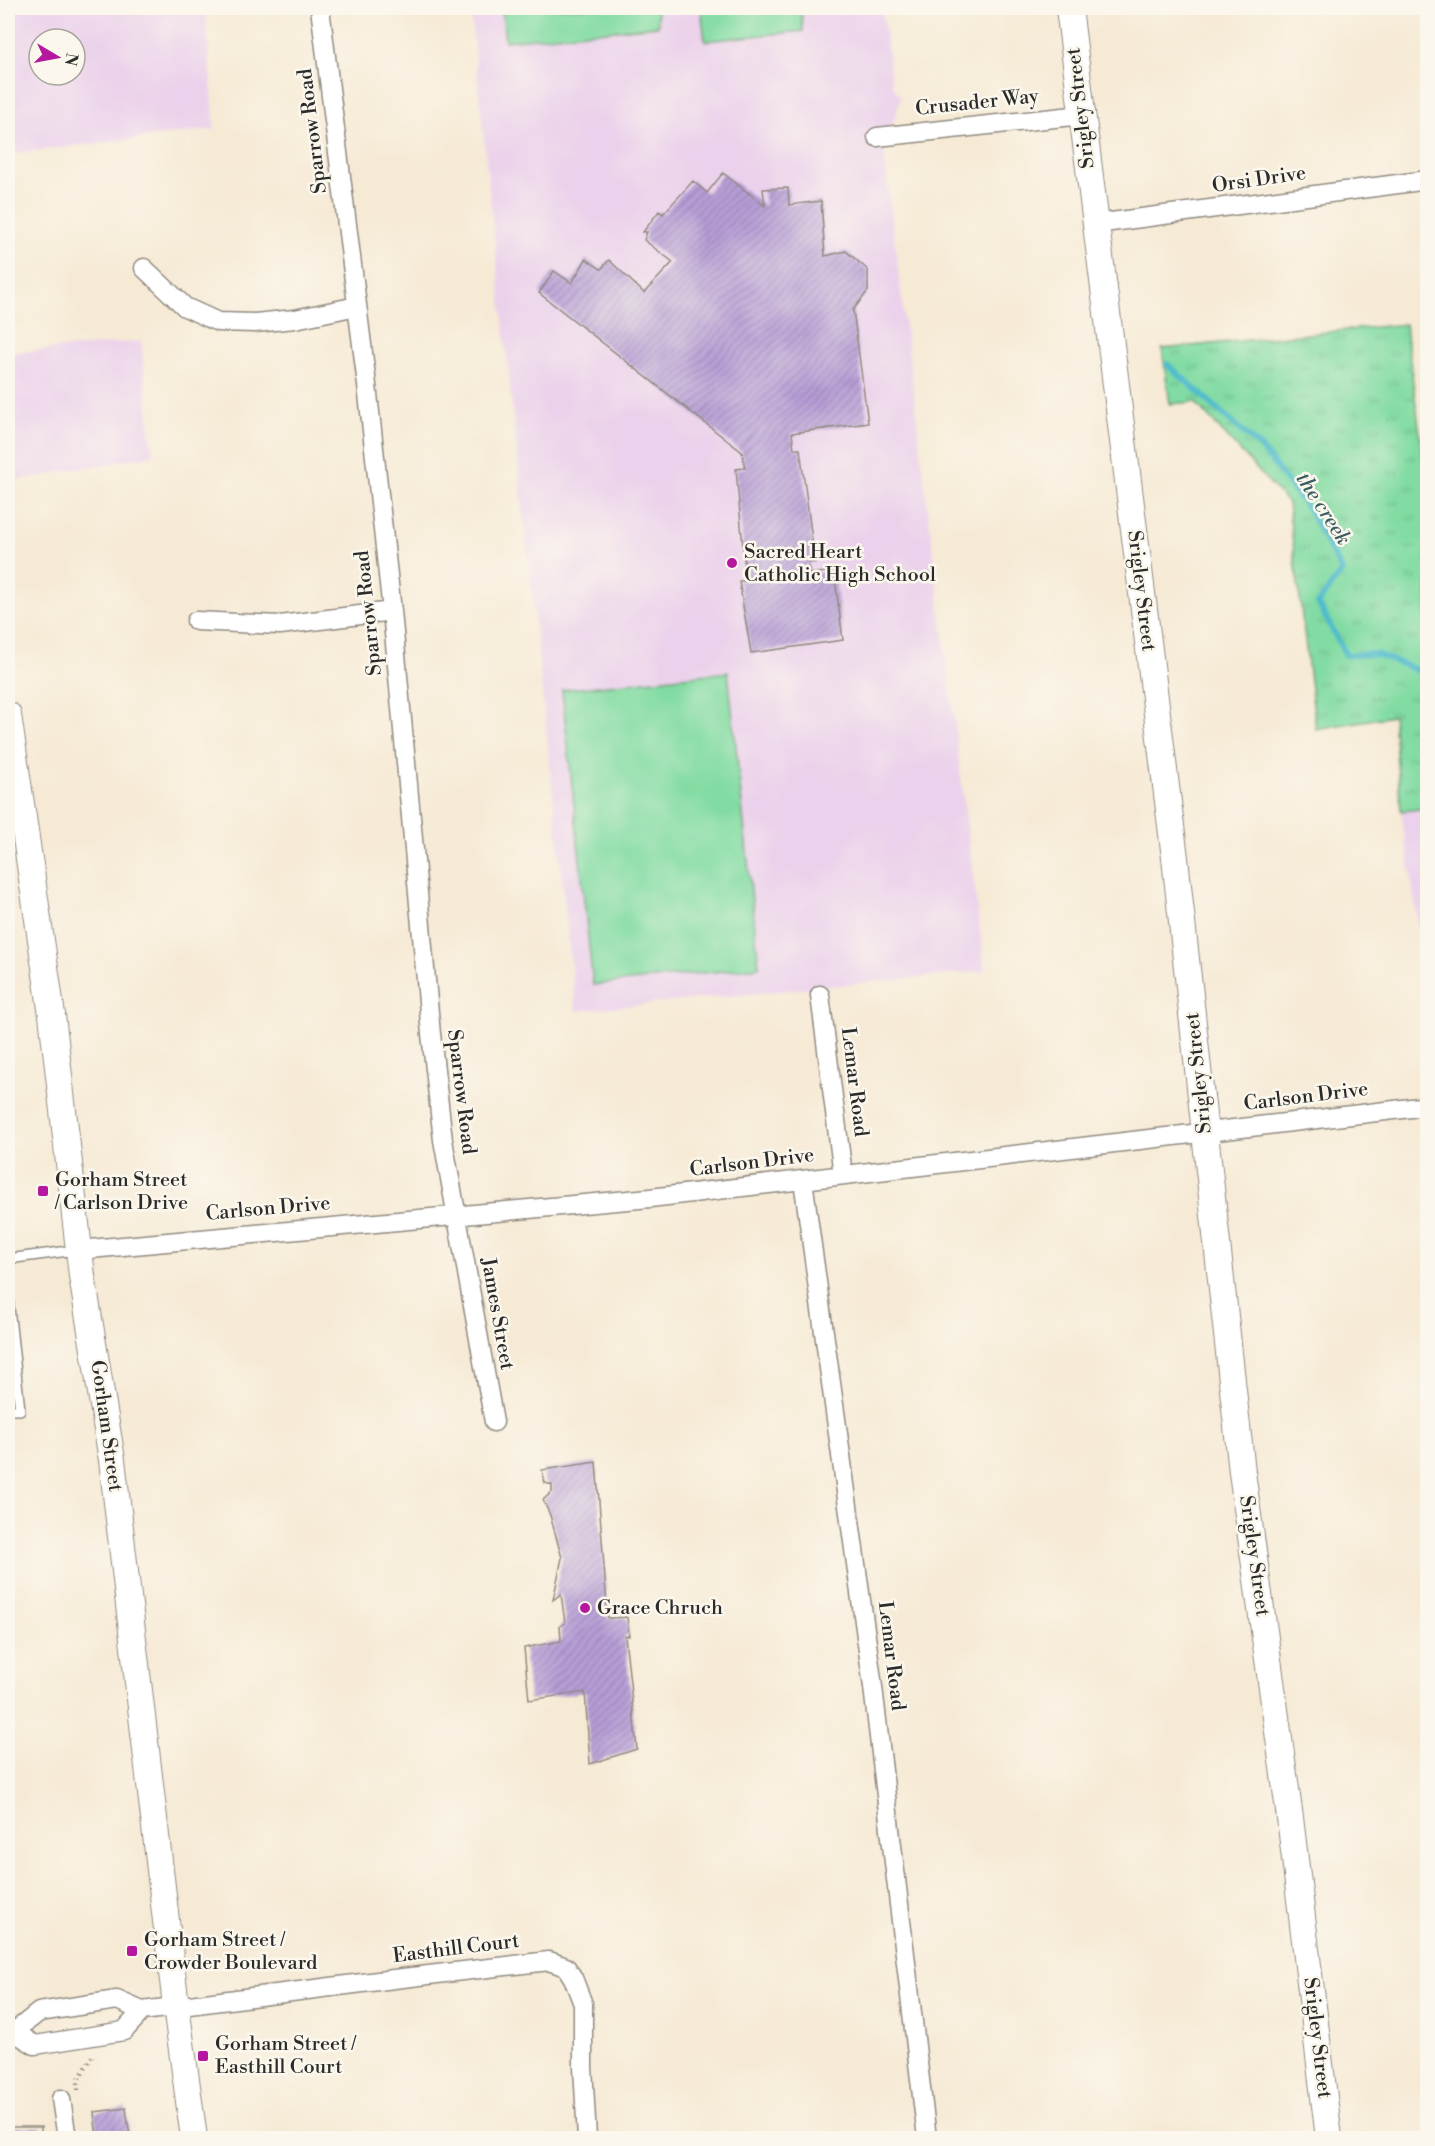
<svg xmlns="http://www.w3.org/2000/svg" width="1435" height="2146" font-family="'Libre Bodoni',serif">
<defs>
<pattern id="grass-tufts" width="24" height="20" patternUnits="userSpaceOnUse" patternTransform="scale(1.5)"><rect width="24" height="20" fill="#81dba2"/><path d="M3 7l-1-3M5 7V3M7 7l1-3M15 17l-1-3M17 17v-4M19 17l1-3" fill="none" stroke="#70bc8c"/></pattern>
<pattern id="building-hatch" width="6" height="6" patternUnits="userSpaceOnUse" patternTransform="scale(1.5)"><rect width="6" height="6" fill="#b79ed7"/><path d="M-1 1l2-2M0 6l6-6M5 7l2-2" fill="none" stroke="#9581af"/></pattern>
</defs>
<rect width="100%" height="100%" fill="#fbf7ec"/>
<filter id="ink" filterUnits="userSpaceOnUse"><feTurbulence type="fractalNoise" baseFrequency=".0167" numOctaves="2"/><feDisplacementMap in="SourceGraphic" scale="12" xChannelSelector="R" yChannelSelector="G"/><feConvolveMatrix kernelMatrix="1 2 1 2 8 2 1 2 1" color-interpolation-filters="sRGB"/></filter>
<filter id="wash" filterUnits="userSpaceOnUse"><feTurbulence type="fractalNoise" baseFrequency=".008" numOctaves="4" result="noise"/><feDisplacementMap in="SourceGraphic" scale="24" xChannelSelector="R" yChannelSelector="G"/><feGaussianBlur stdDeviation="1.35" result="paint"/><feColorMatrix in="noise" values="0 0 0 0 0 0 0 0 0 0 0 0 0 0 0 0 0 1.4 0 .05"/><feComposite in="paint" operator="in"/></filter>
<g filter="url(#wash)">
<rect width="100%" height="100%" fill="#f6ead5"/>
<path fill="#ebd1eb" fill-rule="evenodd" d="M8,8H205L215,129L8,154ZM39,39H75V75H39Z
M470,8H882L892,85L901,97L884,155L985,971L576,1011Z
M141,341L153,455L17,480L8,413V353Z
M1427,808V985L1401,811Z"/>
<path fill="url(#grass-tufts)" stroke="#568366" stroke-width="1.5" d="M1405,324L1428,492V808L1401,811L1393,716L1316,729L1288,503L1195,402L1170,404L1162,349Z"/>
<path fill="#81dba2" stroke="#568366" stroke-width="1.5" d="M502,8H657L658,26L505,41Z
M701,8H801L803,31L705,41Z
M728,672L759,967L593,985L562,690Z"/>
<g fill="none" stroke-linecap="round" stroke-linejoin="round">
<path stroke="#50bbcc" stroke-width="6" d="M1167,364L1261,448L1309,510L1342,571L1318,603L1346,655L1376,654L1428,674"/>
</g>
<g id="blocks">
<path fill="url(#building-hatch)" d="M723,173L765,206L763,189L788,188L789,205L821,201L825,256L846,251L868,270V291L853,310L868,423L792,433L794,449H800L815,562L808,563L810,574L834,571L843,640L751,653L739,581H746L736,469L745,468L742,452L539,293L554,271L572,283L586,259L601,269L609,260L644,293L673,262L644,240L647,232H643L659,211L663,214L693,181L707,193Z
M596,1462L608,1618L627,1617L629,1636H625L637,1749L590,1764L585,1692L529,1700L524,1648L561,1641L560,1626L565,1623L561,1594L553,1600L562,1558L550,1515L543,1500L552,1492V1485L545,1483L542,1470Z
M126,2108L130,2138H97L94,2112Z
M8,2127H41V2138H8Z"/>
</g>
</g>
<g filter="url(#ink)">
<use href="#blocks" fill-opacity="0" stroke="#908a80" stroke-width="1.5"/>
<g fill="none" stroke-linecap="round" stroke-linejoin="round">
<g stroke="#908a80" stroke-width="12">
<path id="lane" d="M8,1259L76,1250
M8,1298L20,1410H8"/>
</g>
<g stroke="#908a80" stroke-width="21">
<path id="street" d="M320,8L367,385L392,611L431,1034L443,1140L494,1422
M877,137L1082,115
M1096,224L1428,180
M144,268L185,307L218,322L255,323L295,319L357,306
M196,621L280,625L392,611
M820,995L843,1175
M803,1180L873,1687L927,2138
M79,1250L650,1198L1428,1106
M14,2032L35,2045L124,2031L142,2011
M8,2034L14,2032L39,2012L117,2000L142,2011L394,1979L549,1961L566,1967L573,1978L583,2004V2067L587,2138
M61,2099L67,2138"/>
</g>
<g stroke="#908a80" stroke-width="28">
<path id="secondary" d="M1069,8L1175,858L1242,1472L1290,1818L1329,2138
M8,715L52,1015L82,1276L112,1460L176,2006L194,2138"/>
</g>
<path stroke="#908a80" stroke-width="4" stroke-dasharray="1.5 4.5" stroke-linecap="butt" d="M78,2090V2080L93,2055"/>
<use href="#lane" stroke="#fff" stroke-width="9"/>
<use href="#street" stroke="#fff" stroke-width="18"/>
<use href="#secondary" stroke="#fff" stroke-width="26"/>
</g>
</g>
<g fill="#b5179e" stroke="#fbf7ec" stroke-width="2">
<circle cx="732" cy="563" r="6"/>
<rect x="37" y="1185" width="12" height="12" rx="3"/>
<circle cx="585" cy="1608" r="6"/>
<rect x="126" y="1945" width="12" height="12" rx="3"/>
<rect x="197" y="2050" width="12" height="12" rx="3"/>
</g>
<g text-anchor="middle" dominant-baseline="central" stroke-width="5" stroke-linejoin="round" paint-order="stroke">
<g font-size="20" fill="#2b2b2b" stroke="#fbf7ec">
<text transform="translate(977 103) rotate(-6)">Crusader Way</text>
<text transform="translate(1081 108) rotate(-97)">Srigley Street</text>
<text transform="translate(313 131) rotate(-97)">Sparrow Road</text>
<text transform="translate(1259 180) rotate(-8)">Orsi Drive</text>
<text transform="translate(1141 591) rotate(83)">Srigley Street</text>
<text transform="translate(369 613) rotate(-96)">Sparrow Road</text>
<text transform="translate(1199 1073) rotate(-96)">Srigley Street</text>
<text transform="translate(854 1082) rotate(83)">Lemar Road</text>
<text transform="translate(461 1092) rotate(83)">Sparrow Road</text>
<text transform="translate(1306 1097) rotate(-7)">Carlson Drive</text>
<text transform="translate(752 1163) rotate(-7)">Carlson Drive</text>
<text transform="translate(268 1209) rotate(-5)">Carlson Drive</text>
<text transform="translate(497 1314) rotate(80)">James Street</text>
<text transform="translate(106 1426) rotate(82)">Gorham Street</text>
<text transform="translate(1254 1556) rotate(82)">Srigley Street</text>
<text transform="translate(891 1656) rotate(83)">Lemar Road</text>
<text transform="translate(456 1949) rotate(-7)">Easthill Court</text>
<text transform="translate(1317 2038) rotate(83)">Srigley Street</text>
</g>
<g font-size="20" fill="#2b2b2b" stroke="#fbf7ec" text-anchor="start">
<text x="744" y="552">Sacred Heart<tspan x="744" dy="23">Catholic High School</tspan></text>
<text x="55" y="1180">Gorham Street<tspan x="55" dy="23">/ Carlson Drive</tspan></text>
<text x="597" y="1608">Grace Chruch</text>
<text x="144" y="1940">Gorham Street /<tspan x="144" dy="23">Crowder Boulevard</tspan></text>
<text x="215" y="2044">Gorham Street /<tspan x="215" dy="23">Easthill Court</tspan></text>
</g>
<g font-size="21" font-style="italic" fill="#385d63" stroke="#fbf7ec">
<text transform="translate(1323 509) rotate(57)">the creek</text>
</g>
</g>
<rect width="1435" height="2146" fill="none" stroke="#fbf7ec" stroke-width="30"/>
<g transform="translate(57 57) rotate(100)"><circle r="28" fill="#fbf7ec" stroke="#a8a59f" stroke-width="1.5"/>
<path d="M0-4.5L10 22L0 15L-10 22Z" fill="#b5179e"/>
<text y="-9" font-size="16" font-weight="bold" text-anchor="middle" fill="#2b2b2b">N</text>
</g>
</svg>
